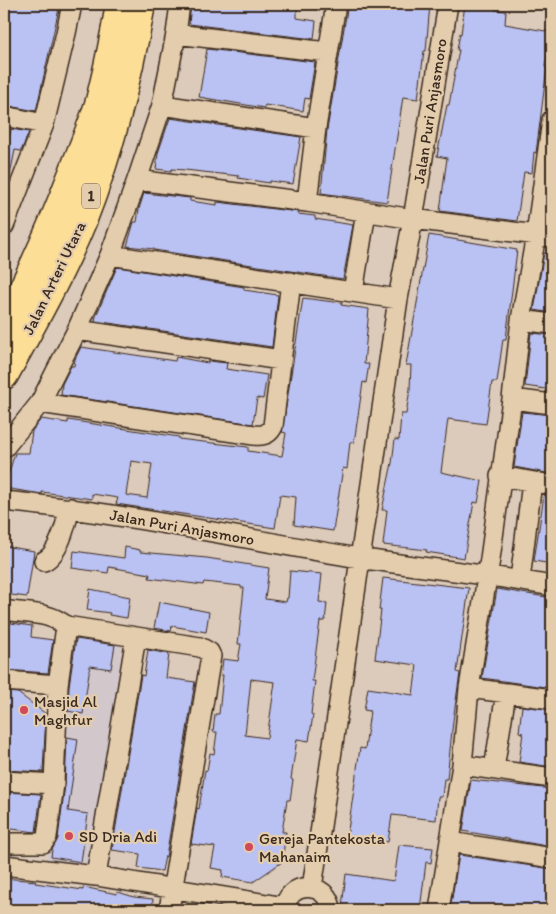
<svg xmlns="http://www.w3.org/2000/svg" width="556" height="914" font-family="Itim,sans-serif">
<rect width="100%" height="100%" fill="#dccbbb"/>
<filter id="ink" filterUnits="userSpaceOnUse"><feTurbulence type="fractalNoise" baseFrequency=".02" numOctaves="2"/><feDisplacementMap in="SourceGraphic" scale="10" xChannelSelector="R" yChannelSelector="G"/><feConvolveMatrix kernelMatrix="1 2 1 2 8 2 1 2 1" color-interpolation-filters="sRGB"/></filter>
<g filter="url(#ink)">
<path fill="#d2c8cc" d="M68,633L123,641L91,866L46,860L55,783Z"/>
<path fill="#bac1f3" stroke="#3b2a1e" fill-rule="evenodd" d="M4,4H60L36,111L4,105Z
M191,4H250L281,8L282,4H297V18L316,21L314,39L189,24Z
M348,4H430L426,51H424L418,99L403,97L387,202L321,193L327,130Z
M465,4H496L495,10L506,11L505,24L551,32L545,67H547L536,153L534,152L532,173L524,172L517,221L440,211L447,158L437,156L447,105H449L459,50H457L460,33L461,34Z
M207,49L315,62L309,99L305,98L303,111L265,105L264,108L199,97Z
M170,118L301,137L293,184L270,181L269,183L238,178L239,176L185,170L172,169L171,171L156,169L158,153Z
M11,129L29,132L21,151L15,150L9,180H4V138L9,139Z
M144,193L190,198V201L217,205V202L299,212L298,214L315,216V219L353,225L343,279L154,250V249L127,246L134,222H137L139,209Z
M429,235L517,250L506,339H503L497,382H492L486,424L448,419L441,472L482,481L478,503L474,502L464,558L426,552L427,550L383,545L387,510H382L392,463L395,439L399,440L401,414H406L410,389L411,365H406Z
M544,253L552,254V313L534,310Z
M117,267L244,287V290L278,295L272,347L95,321L96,316Z
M303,298L342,303L341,305L369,309L364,364H369L366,383L363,382L354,443L350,442L347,469L343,468L333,531L294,525L296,497L280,495L275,528L116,504L118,498L92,494V499L42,492V494L4,488L15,453H29L32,431L41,419L68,423V420L179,437V439L195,441L248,447V451L282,456L286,433L282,432ZM131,461L152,464L147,498L126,495Z
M531,333L552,335V390L525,386Z
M81,347L175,361L176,357L208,363V361L227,363L226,369L267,375L263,399L257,398L253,424L61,395L62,384L71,366H74L75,359Z
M522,412L552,415V474L514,467Z
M544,495L552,496V564L534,561Z
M4,546L34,551L27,597L4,594Z
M125,547L140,550V552L207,558L269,568L265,599L286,602L287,598H288L290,571L322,574L319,602L327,603L325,621H320L312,681H315L311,714L313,715L309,741L297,739L291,779L293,780L290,800H287L282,832H286L282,862L253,882L222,877L223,870L211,868L215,847L191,844L197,808L199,809L205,770L207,771L210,753L214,754L217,732H213L215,714H219L223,675H221L223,659L238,661L241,644H238L244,588H241V586L204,582L203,585L149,578L150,574L109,567L108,573L72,568L74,551L124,558ZM251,679L275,682L267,738L245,735Z
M383,578L469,588L457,672L460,673L453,721L447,779H444L442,797H438L436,820L392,815L388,842L347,837L360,748L365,749L370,711L364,710L368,688L413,695L417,665L375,659L381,610H379Z
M90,589L130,597L127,618L109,615L110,613L87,610Z
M497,589L552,598V688L482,678Z
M159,602L209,612L206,632L172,626L171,631L154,628Z
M4,622L32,626L31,637L53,640L48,673L4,670Z
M76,639L115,645L111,669L90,666L83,714L68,711L69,686Z
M148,650L169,654L166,678L195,682L166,857L165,856L162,871L138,868L140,854L112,850L141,675L144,676Z
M4,692L18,693L46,714L43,772L4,770Z
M522,706L552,710V767L519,762L523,733L519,732Z
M67,737L78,739L68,811L88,814L81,862L51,857L52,850L58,838L65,785Z
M471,780L552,789V847L463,831Z
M5,792L41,794L36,832L4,828Z
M399,845L433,848L431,863L426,862L420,910H398L380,908V910H370L342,906L346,874L394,881Z
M459,855L552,869V910H450Z
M4,878L36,881L35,883L83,890V887L117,894L118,892L134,897L153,899L152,910H4Z"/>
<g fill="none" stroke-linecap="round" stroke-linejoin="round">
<g stroke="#3b2a1e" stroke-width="22">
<path id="minor" d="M176,34L327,52
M162,105L316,128
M4,116L44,124
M137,180L307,202L413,219L552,237
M307,202L316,128L336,4
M4,226L44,124L66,33L72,4
M110,255L398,299
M353,292L366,212
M521,320L552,324
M77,330L281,360
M512,399L552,404
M40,403L254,435C262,436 269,435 273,426L291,282
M4,448L40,403L77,330L110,255L137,180L162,105L176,34L180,4
M500,476L552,485
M4,501C123,513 240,538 358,558C423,568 488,574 552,586
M44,561C59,554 66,524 70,508
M520,580L532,482
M4,610C25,614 49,611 66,626L200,647L209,652L211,656L169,910
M4,681L58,685
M469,688L552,699
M462,765L552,778
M494,769L506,693
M4,781L54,784
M450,842L552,858
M4,843H43L47,837L54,784L58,685L66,626
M4,865L96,876L285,907
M96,876L136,637
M312,888L398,299L413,219L448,4
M285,910C286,880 329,880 331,910
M439,910L462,765L469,688L490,559L512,399L521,320L536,235L552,120"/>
</g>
<g stroke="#3b2a1e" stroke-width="31">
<path id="highway" d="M4,326C31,276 53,225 73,173C82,149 93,125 100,101C108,69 115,36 120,4
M4,375C32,324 61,273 83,219C110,150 128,77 141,4"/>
</g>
<use href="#minor" stroke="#e4cdad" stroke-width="19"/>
<use href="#highway" stroke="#fcde96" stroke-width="28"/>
</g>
</g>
<g fill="#d1495b" stroke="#e4cdad" stroke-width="2">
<circle cx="24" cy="710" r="5"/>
<circle cx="69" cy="836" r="5"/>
<circle cx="249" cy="847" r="5"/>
</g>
<g text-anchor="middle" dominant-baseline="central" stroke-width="4.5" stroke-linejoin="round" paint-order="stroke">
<rect fill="#e4cdad" stroke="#6e5b49" stroke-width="1" x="82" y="183.5" width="18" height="25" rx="4"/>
<g font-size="15" font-weight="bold" fill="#3b2a1e">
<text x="91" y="196">1</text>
</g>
<g font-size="16" fill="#3b2a1e" stroke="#e4cdad">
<text transform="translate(430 111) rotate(-81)">Jalan Puri Anjasmoro</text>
<text transform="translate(54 278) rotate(-64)">Jalan Arteri Utara</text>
<text transform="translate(182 527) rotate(10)">Jalan Puri Anjasmoro</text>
</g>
<g font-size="16" fill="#3b2a1e" stroke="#e4cdad" text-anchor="start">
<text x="34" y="701">Masjid Al<tspan x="34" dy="18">Maghfur</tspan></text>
<text x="79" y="836">SD Dria Adi</text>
<text x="259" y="838">Gereja Pantekosta<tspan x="259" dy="18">Mahanaim</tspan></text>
</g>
</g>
<rect width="556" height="914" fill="none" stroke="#e4cdad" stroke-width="20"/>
<rect x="10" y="10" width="536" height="894" fill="none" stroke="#3b2a1e" stroke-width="2" filter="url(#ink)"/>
</svg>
